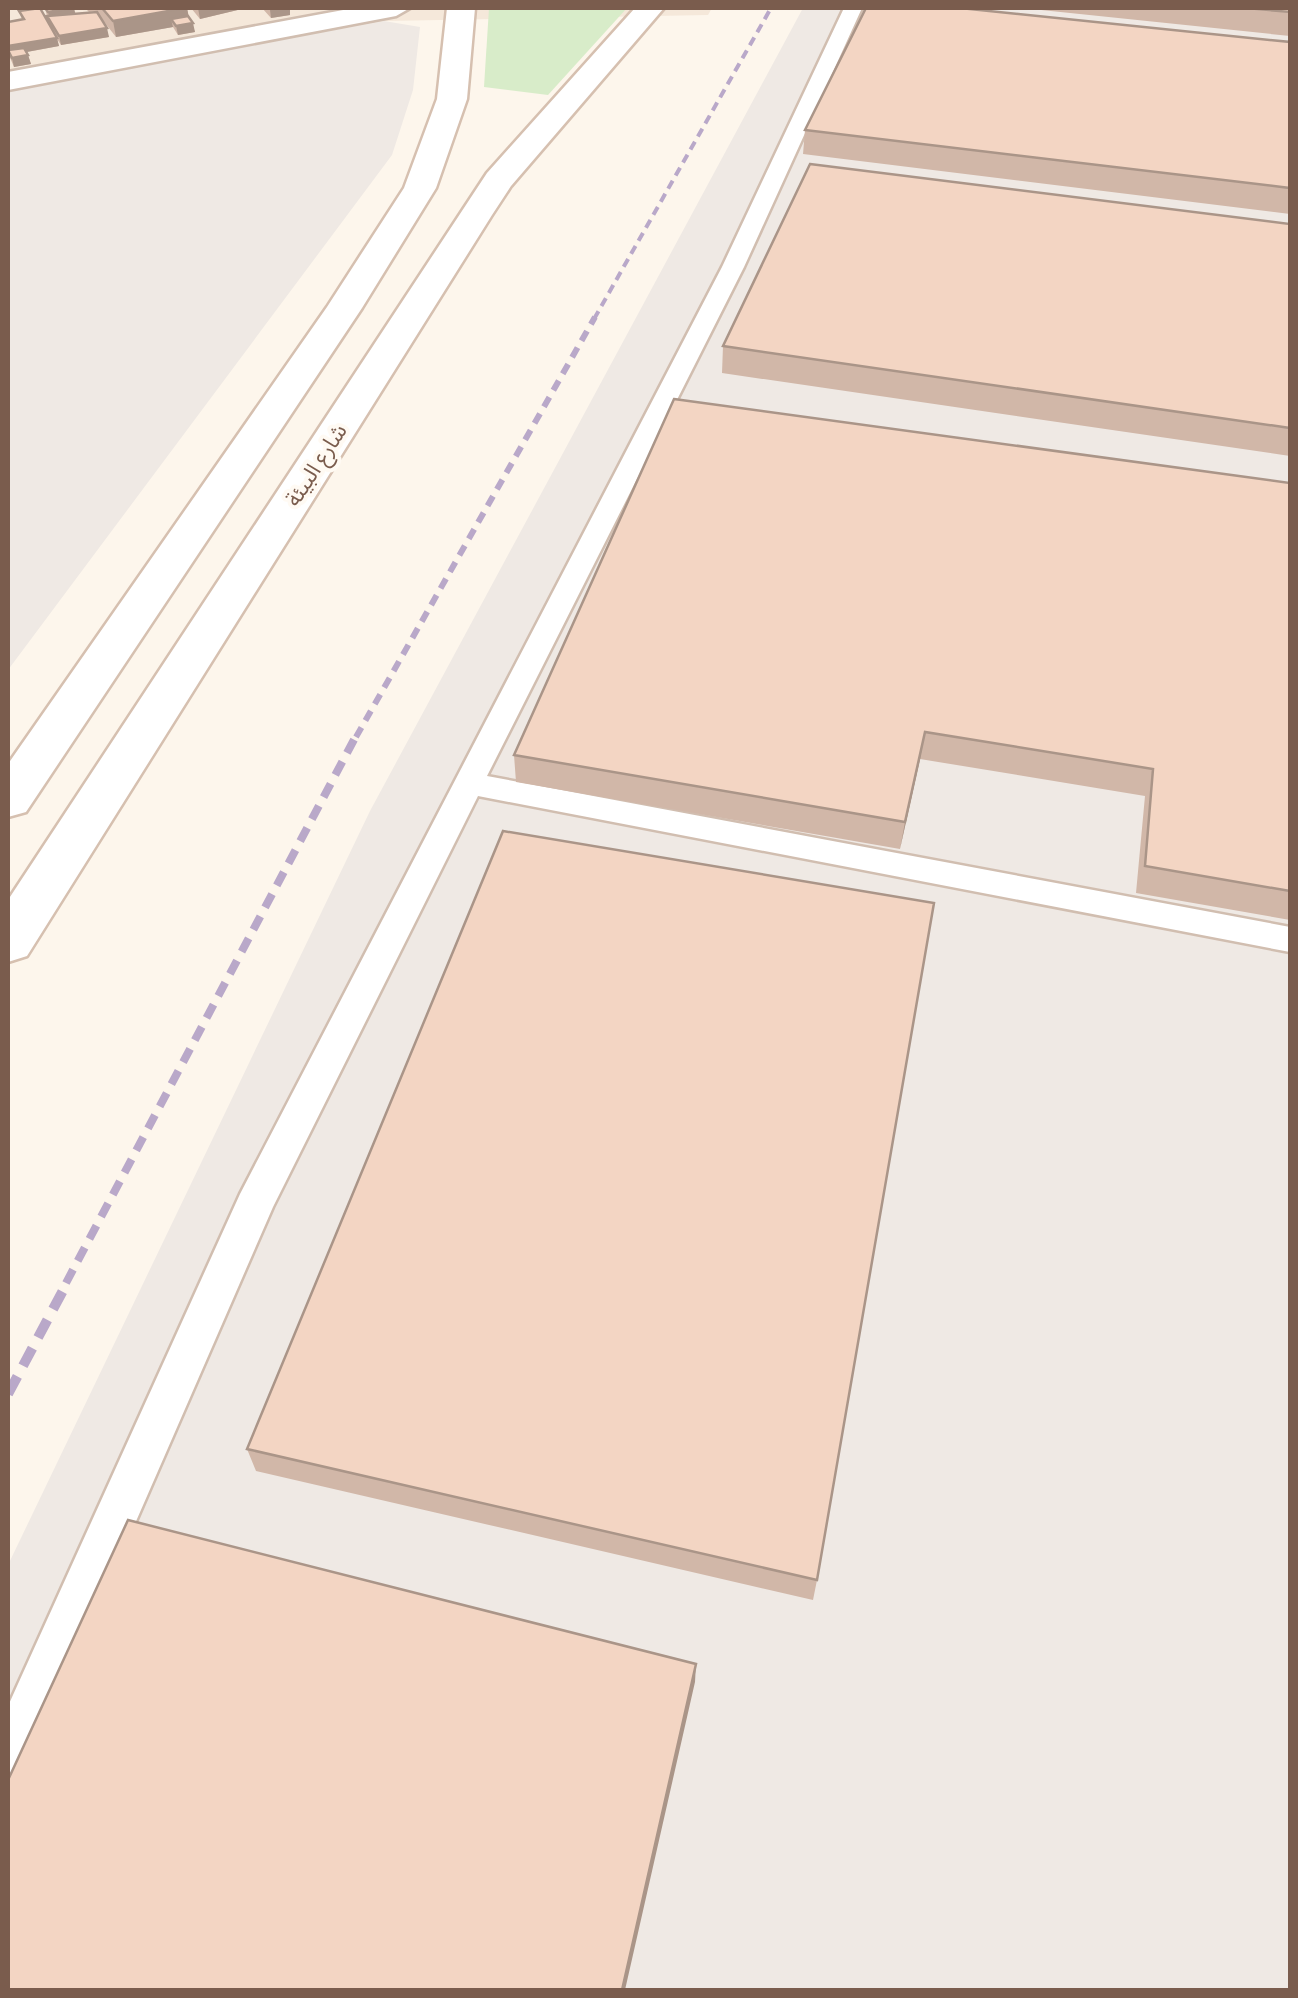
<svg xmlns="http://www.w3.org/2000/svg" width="1298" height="1998" font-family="'Roboto Condensed','Noto Sans Arabic',sans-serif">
<rect width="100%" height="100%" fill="#fdf6ec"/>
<path fill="#f5e8da" d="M8,8H712L708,15L384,21L8,89Z"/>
<path fill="#efe9e4" d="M803,8H1290V1990H8V1565L370,811Z
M384,21L420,27L413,90L392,155L8,670V89Z"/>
<path fill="#d8ecc9" d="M489,8H627L548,95L484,87Z"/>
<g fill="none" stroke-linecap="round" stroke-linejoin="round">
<g stroke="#d1beb0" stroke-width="5">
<path id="service" d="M844,8H862L744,267L487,776L1290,927V952L478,796L273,1207L25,1776L8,1783V1706L240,1194L722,267Z"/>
</g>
<g stroke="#d1beb0" stroke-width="5">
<path id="minor" d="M354,8H410L396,16L8,90V72Z"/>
</g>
<g stroke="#d6c0b0" stroke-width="5">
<path id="secondary" d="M447,8H475L467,99L436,188L362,308L26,812L8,817V764L327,307L404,188L437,99Z
M635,8H664L511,186L492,215L27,956L8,962V900L487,173Z"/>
</g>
<use href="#service" fill="#fff" fill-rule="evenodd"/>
<use href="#minor" fill="#fff" fill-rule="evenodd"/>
<use href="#secondary" fill="#fff" fill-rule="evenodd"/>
<path stroke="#b9a8c9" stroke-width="4" stroke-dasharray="9 6" stroke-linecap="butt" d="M594,319L771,8"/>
<path stroke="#b9a8c9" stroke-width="6" stroke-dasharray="11 8" stroke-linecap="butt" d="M356,737L595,317"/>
<path stroke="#b9a8c9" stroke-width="8" stroke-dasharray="15 10" stroke-linecap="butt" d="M66,1283L357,734"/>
<path stroke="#b9a8c9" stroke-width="10" stroke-dasharray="20 12" stroke-linecap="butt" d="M8,1394L68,1281"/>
</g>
<path fill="#d1b7a8" d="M45,8L76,14L97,12L96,11L89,12L85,8H187L189,18L195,32L178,35L173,27L116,37L97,13L109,37L61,45L57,39L59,46L27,52L31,64L14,67L8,53V22L22,20L19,11L49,24Z
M191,8H246L200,19Z
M262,8H290V15L271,18Z
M1022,8H1290V36Z
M1290,42V214L803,154L805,130Z
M1290,224V456L722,373L723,346Z
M1290,483V920L1136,893L1145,796L920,759L900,849L516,782L514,755Z
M247,1449L817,1580L813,1600L256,1471Z"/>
<path fill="#aa9588" d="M74,8L76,16L50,21L48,12Z
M187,8L190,23H193L195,32L178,35L176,26L171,19L173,27L116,37L113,21Z
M198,8H246L200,19Z
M283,8H290V15L271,18L270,10Z
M107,28L109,37L61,45L59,36Z
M57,38L59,46L10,55L8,50L9,55L8,46Z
M28,55L31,64L14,67L12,58Z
M925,732L920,759L900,849L905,822Z
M696,1664L695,1682L625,1990H622Z"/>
<path fill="#f3d5c3" stroke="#aa9588" stroke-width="2.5" d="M40,8L57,38L8,46V22L24,19L19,11Z
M45,8H74L48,12Z
M102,8H185L113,21Z
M866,8H960L1290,42V188L805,130Z
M1246,8H1290V12Z
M97,12L107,28L59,36L47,16Z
M188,16L193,23L176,26L171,19Z
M24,48L28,55L12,58L8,50Z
M810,164L1290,224V428L723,346Z
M674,399L1290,483V891L1145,866L1153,769L925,732L905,822L514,755Z
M503,831L934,903L817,1580L247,1449Z
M128,1520L696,1664L622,1990H8V1780Z"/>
<g text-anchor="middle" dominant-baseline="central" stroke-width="8" stroke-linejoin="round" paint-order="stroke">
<g font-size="22" fill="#7a5c4d" stroke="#fffaf3">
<text transform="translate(316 465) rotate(-57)">شارع البيئة</text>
</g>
</g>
<rect width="1298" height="1998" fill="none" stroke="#7a5c4d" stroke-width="20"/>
</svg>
